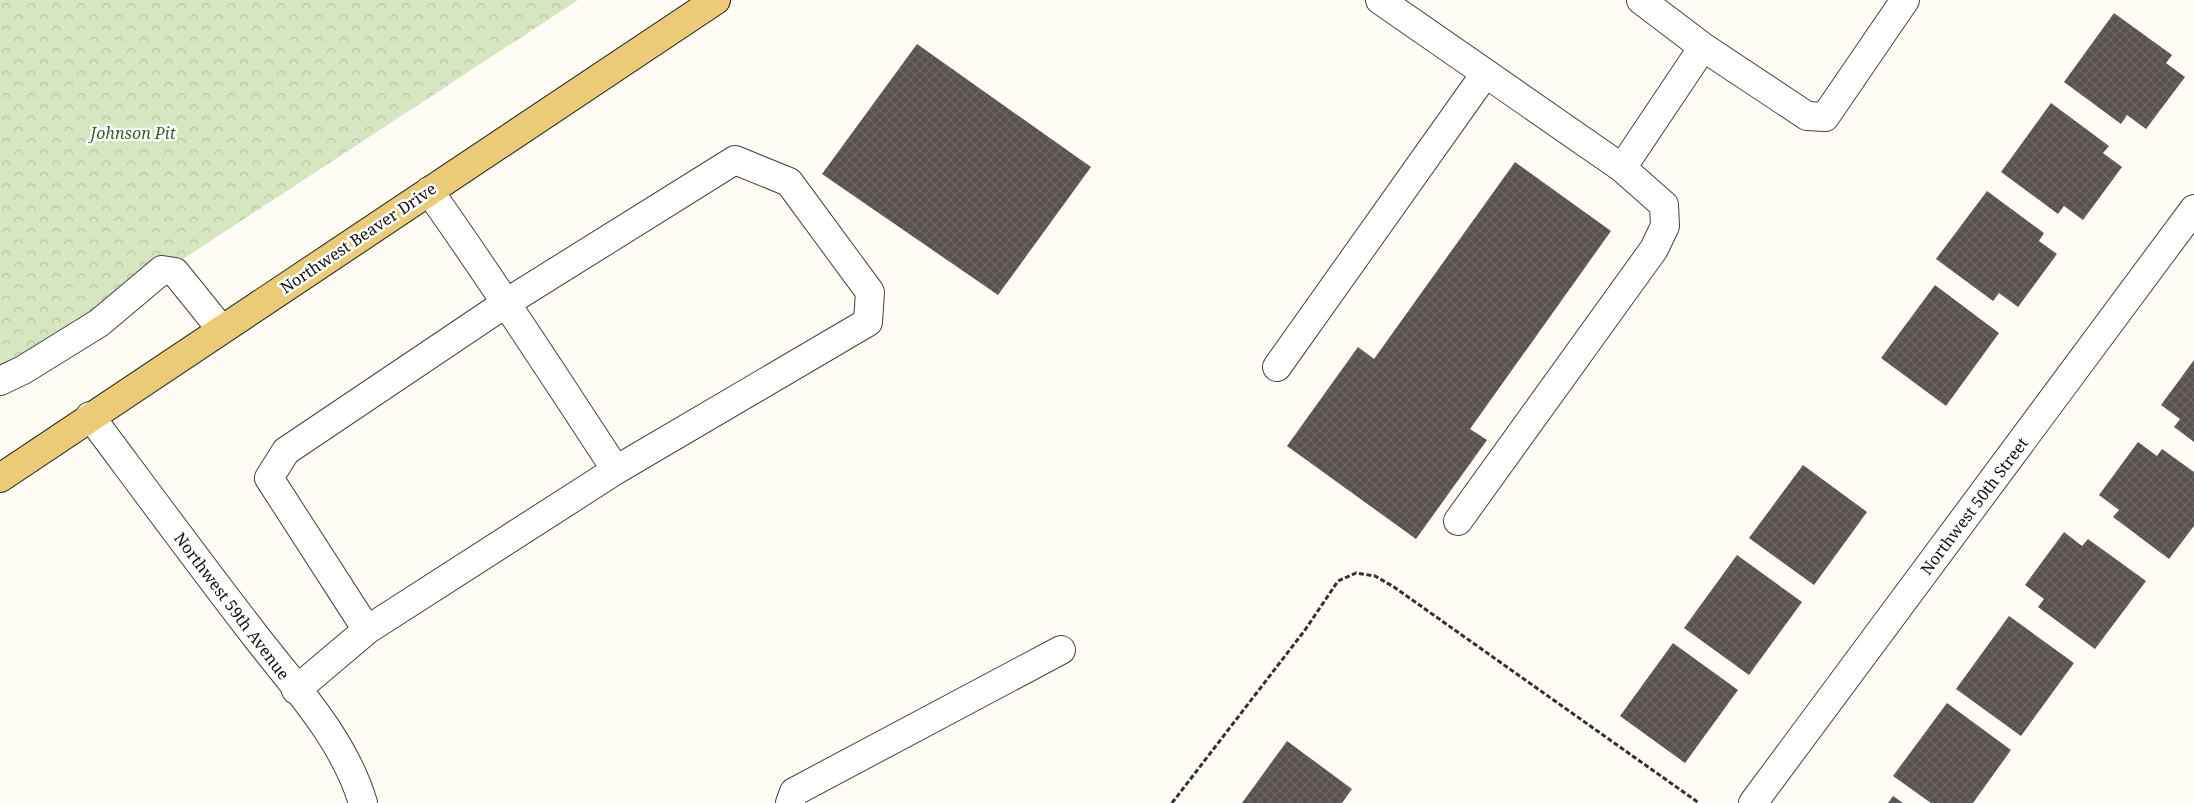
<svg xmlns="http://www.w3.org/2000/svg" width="2194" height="803" font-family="'Noto Serif',serif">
<defs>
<pattern id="park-crowns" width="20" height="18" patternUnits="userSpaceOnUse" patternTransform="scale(1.25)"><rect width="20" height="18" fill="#d5e6c0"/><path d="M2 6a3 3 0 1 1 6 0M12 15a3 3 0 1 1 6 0" fill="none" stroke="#b6c4a4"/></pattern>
<pattern id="building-cross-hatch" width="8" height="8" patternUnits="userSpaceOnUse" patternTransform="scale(1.25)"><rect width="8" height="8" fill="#58514e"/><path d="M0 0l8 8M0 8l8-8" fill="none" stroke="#6b6563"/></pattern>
</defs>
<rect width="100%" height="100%" fill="#fefcf5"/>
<path fill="url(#park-crowns)" d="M0,0H578L0,379Z"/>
<path fill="url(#building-cross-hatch)" d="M2114,13L2172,55L2166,63L2185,77L2146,129L2127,115L2121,124L2064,82Z
M917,44L1091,167L998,295L822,174Z
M2051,103L2109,146L2103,153L2122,167L2083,220L2064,206L2058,214L2001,172Z
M1515,162L1611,231L1470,429L1487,440L1416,539L1287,446L1358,347L1374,359Z
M1987,191L2044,233L2039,241L2057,254L2018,307L1999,293L1993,301L1936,259Z
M1935,285L1999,333L1946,406L1881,358Z
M2194,360V442L2174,427L2180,419L2161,405Z
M2138,442L2157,456L2162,449L2194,472V526L2169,559L2113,517L2119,510L2099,495Z
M1803,465L1867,512L1814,585L1749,538Z
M2064,532L2082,546L2088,539L2146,581L2095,649L2038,607L2044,599L2025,585Z
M1737,555L1802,602L1749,675L1684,628Z
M2009,616L2074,663L2021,736L1956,689Z
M1673,643L1738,690L1685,763L1620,716Z
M1947,703L2011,750L1973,803H1931L1893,776Z
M1287,741L1352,789L1342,803H1242Z
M1893,796L1903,803H1888Z"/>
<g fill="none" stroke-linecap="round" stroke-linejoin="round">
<g stroke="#434343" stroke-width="30">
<path id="minor" d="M1380,0L1622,168L1703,47L1641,0
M1703,47L1807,116L1825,117L1905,0
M429,191C494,282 554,376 616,470L868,322L870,292L789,182L735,160L506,303L286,451L269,478L367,630L616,470
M1277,367L1485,74
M0,381L23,370L99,323L162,270L175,272L221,329
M90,416C143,487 196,559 250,629C291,683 343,736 363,803
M1458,521L1654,249L1665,226L1664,205L1622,168
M296,690L367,630
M790,803L794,792L1061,650
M1753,803L2194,209"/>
</g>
<g stroke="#212121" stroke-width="30">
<path id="major" d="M0,478L716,0"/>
</g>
<path stroke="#323232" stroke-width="3" stroke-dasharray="5 2.5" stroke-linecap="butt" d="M1172,803L1305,630L1338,581L1356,573L1375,576L1394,587L1699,803"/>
<use href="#minor" stroke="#fff" stroke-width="28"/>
<use href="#major" stroke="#ebcb77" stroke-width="28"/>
</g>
<g text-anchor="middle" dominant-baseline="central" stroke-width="5" stroke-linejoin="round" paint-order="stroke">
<g font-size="16" font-style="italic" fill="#346326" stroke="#fff">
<text x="133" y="133">Johnson Pit</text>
</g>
<g font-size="16" fill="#101010" stroke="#fff">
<text transform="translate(358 238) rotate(-34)">Northwest Beaver Drive</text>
<text transform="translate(1974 506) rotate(-53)">Northwest 50th Street</text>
<text transform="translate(232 606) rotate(53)">Northwest 59th Avenue</text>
</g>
</g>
</svg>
